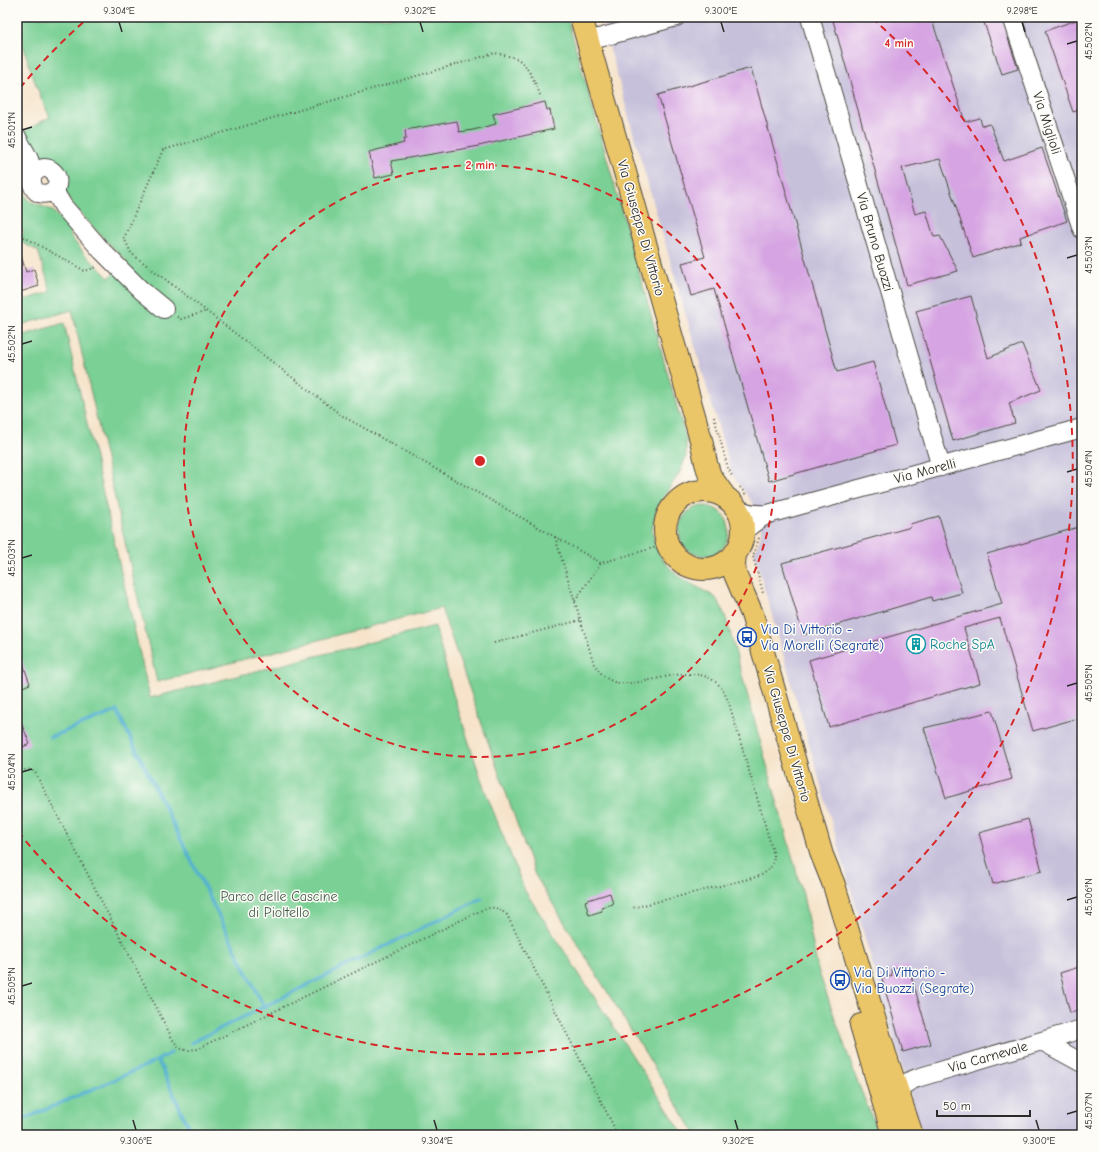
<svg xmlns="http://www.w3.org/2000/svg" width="1099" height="1152" font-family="'Comic Neue',sans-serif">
<rect width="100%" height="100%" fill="#fdfcf7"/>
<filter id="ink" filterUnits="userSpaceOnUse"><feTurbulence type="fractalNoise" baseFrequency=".025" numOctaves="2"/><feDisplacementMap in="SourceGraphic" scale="8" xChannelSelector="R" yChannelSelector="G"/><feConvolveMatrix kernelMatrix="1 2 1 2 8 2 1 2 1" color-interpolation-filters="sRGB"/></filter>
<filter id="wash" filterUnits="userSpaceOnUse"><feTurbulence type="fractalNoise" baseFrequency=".012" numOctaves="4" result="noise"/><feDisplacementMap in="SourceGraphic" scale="16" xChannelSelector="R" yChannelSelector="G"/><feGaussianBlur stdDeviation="0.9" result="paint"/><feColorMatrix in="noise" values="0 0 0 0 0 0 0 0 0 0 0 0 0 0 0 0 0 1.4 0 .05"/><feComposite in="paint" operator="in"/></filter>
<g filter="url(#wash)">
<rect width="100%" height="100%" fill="#f6e3c9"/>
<path fill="#c6c0da" d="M601,17H1082V1135H923L915,1112L754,553L759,542L761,535V527L754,505L732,474L634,136Z"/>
<path fill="#7ad095" stroke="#527e60" d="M17,17H567L686,439V456L680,472L664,496L656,511L652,531L656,547L662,559L671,569L681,578L715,597L722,608L728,625L803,895L818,970L856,1078L879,1135H696L535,875L441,608L157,682L72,310L17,326V302L51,292L38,251L19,241L24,231L17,227V192L18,189L17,161L24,173V192L27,198L32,202L52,210L69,229L71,237L83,252L109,278L126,260L102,237L72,204L66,194L65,186L44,160L31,147L23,132L50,117C37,91 28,64 21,36L17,37Z
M64,323L150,698L435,626L453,694L484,788L525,891L684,1135H17V337Z
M679 531a25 25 0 1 1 50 0a25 25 0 1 1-50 0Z"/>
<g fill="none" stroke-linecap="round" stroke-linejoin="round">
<path stroke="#52b1d1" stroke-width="3.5" d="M50,737L117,711L264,1007
M191,1043L482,898
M158,1060L192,1135
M17,1122L150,1064L171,1053"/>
</g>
<g id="blocks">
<path fill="#d6a4e2" d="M832,17H931L965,122L980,118L982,126L990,124L1004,161L1042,148L1067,221L1020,237L1021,242L973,258L940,159L902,168L915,214L926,211L934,237L940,236L958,271L907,285Z
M982,17H1001L1018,69L1002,74Z
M1082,18V109L1073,112L1045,31Z
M751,68L837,372L873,362L896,445L769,481L714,289L691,296L682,263L705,257L658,95Z
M545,102L547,110H550L554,129L474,147L391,161L394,174L375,178L369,152L404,143L403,139H406L405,130L457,121L459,132L473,130L496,124L493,114Z
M19,249L26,272L34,269L39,286L17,293V250Z
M971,296L988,358L1022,344L1041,390L1009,403L1015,423L953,441L916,311Z
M939,516L962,593L932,601L931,597L803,635L782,563L911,527L910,524Z
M1082,526V717L1033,731L1000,618L964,628L980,683L829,727L809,660L1002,604L987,554Z
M17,652H19L30,684L17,689Z
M992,711L1012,779L946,798L924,728Z
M17,713L30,744L17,749Z
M1028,819L1042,871L993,884L979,833Z
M610,893L613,904L601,907L602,911L589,915L585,901Z
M908,965L931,1044L903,1052L882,979L892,976L891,969Z
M1079,967L1082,978V1010L1070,1013L1060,973Z"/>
</g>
</g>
<g filter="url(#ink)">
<use href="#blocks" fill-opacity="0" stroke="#494743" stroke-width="1"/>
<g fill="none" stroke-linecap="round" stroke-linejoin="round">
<g stroke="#494743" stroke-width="20">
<path id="minor" d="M810,17L941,467
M1012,17L1082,229
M588,41L676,17
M17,137C21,146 27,153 30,162C33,172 28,188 39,193C43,194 47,194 51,192C69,181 45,154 32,177
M56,187V194L63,206L102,251L141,290L164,309
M735,507C746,514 756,515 768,514L1082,428
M742,534C750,524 758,520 768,514
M1042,1041L1082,1063
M894,1101L897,1089L910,1081L917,1078L1082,1029"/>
</g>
<g stroke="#494743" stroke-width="24">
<path id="major" d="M581,17L701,440L706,463L710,476L725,497
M665 530a39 39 0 1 1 78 0a39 39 0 1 1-78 0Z
M735,554L734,565L735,574L752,614L822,855L834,885L885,1054L912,1135
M861,1025L893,1135"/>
</g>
<path stroke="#494743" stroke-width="2" stroke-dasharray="1 3" stroke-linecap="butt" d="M540,95C537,86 528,66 519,60C513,56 502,55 495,53L163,150L124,238L131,253L341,415L601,563L667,544
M17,233L85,271L97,267
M177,317L181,319L207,311
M714,417L728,468L732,476
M740,487L746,495
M555,537L594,664C599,671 604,678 612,681C617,684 624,683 630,683C657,682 696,662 719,685C723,689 725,695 728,700L774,855C774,866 768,871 760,876L632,908
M759,538L753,556L763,593
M575,601L601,563
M494,643L581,620
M17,773C23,770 29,768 35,772L173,1040C181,1051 183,1051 197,1049L482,910C495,906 497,907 507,915L618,1135"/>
<use href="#minor" stroke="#fff" stroke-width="18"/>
<use href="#major" stroke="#ebc669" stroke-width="22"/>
</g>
</g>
<path fill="none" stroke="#2b2b2b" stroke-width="1.5" d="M119,22L122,32M420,22L423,32M721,22L724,32M1022,22L1025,32M1067,44L1077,41M22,130L32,127M1067,258L1077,255M22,344L32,341M1067,472L1077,469M22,558L32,555M1067,686L1077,683M22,772L32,769M1067,900L1077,897M22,986L32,983M1067,1114L1077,1111M133,1120L136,1130M434,1120L437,1130M735,1120L738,1130M1036,1120L1039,1130"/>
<g fill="none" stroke="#d62828" stroke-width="2" stroke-dasharray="7 5">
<circle cx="480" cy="461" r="296"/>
<path d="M20 88A592 592 0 0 1 88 18M872 18A592 592 0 1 1 20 834"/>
</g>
<defs>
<g id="bus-ring" transform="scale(1)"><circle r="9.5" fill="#fdfcf7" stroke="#1a4fb4" stroke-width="1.5"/><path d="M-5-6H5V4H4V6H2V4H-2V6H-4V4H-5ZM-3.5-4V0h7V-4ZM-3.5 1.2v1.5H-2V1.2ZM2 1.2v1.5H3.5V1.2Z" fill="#1a4fb4"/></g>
<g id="building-ring" transform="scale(1)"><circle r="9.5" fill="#fdfcf7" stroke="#0f9aa8" stroke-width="1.5"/><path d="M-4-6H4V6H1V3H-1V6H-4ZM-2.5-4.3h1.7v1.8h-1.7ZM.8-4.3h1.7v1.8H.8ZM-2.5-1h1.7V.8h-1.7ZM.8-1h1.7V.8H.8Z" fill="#0f9aa8"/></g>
</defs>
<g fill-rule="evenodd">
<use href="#bus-ring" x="747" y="637"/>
<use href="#building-ring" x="916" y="644"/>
<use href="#bus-ring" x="840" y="980"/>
</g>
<g text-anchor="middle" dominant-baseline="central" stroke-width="3" stroke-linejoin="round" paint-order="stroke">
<g font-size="14" fill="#2b2b2b" stroke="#fdfcf7">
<text transform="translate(1047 123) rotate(72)">Via Miglioli</text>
<text transform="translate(641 228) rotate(74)">Via Giuseppe Di Vittorio</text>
<text transform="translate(875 242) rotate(74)">Via Bruno Buozzi</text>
<text transform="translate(925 471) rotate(-15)">Via Morelli</text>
<text transform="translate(787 734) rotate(74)">Via Giuseppe Di Vittorio</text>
<text transform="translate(988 1057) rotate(-16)">Via Carnevale</text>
</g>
<g font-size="14" fill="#164399" stroke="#fdfcf7" text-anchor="start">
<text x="761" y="629">Via Di Vittorio -<tspan x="761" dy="16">Via Morelli (Segrate)</tspan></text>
<text x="854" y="972">Via Di Vittorio -<tspan x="854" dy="16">Via Buozzi (Segrate)</tspan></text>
</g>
<g font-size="14" fill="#0d838f" stroke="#fdfcf7" text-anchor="start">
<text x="930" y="644">Roche SpA</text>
</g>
<g font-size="14" fill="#435d4b" stroke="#fdfcf7">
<text x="279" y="896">Parco delle Cascine<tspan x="279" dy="16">di Pioltello</tspan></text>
</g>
</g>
<circle cx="480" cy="461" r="6" fill="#d62828" stroke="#fdfcf7" stroke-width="2"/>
<g font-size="12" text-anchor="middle" font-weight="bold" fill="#d62828" stroke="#fdfcf7" stroke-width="3" stroke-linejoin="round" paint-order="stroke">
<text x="899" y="47">4 min</text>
<text x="480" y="169">2 min</text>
</g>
<rect width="1099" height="1152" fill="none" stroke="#fdfcf7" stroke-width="44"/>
<path d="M937 1110v6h93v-6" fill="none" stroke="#2b2b2b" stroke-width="2"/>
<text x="943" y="1110" font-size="12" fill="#2b2b2b" stroke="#fdfcf7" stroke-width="3" paint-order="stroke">50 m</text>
<rect x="22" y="22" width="1055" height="1108" fill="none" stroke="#2b2b2b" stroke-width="1.5"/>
<g font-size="10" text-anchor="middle" fill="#2b2b2b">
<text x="119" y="14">9.304°E</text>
<text x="420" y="14">9.302°E</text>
<text x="721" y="14">9.300°E</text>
<text x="1022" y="14">9.298°E</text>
<text transform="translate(1088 41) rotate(-90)" y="4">45.502°N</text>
<text transform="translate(11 130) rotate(-90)" y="4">45.501°N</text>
<text transform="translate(1088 255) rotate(-90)" y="4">45.503°N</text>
<text transform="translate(11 344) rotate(-90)" y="4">45.502°N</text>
<text transform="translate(1088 469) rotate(-90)" y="4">45.504°N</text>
<text transform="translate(11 558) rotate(-90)" y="4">45.503°N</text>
<text transform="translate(1088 683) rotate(-90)" y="4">45.505°N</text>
<text transform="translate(11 772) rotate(-90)" y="4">45.504°N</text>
<text transform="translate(1088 897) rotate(-90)" y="4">45.506°N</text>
<text transform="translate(11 986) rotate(-90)" y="4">45.505°N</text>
<text transform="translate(1088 1111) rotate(-90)" y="4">45.507°N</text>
<text x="136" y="1144">9.306°E</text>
<text x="437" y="1144">9.304°E</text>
<text x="738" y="1144">9.302°E</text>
<text x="1039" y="1144">9.300°E</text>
</g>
</svg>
